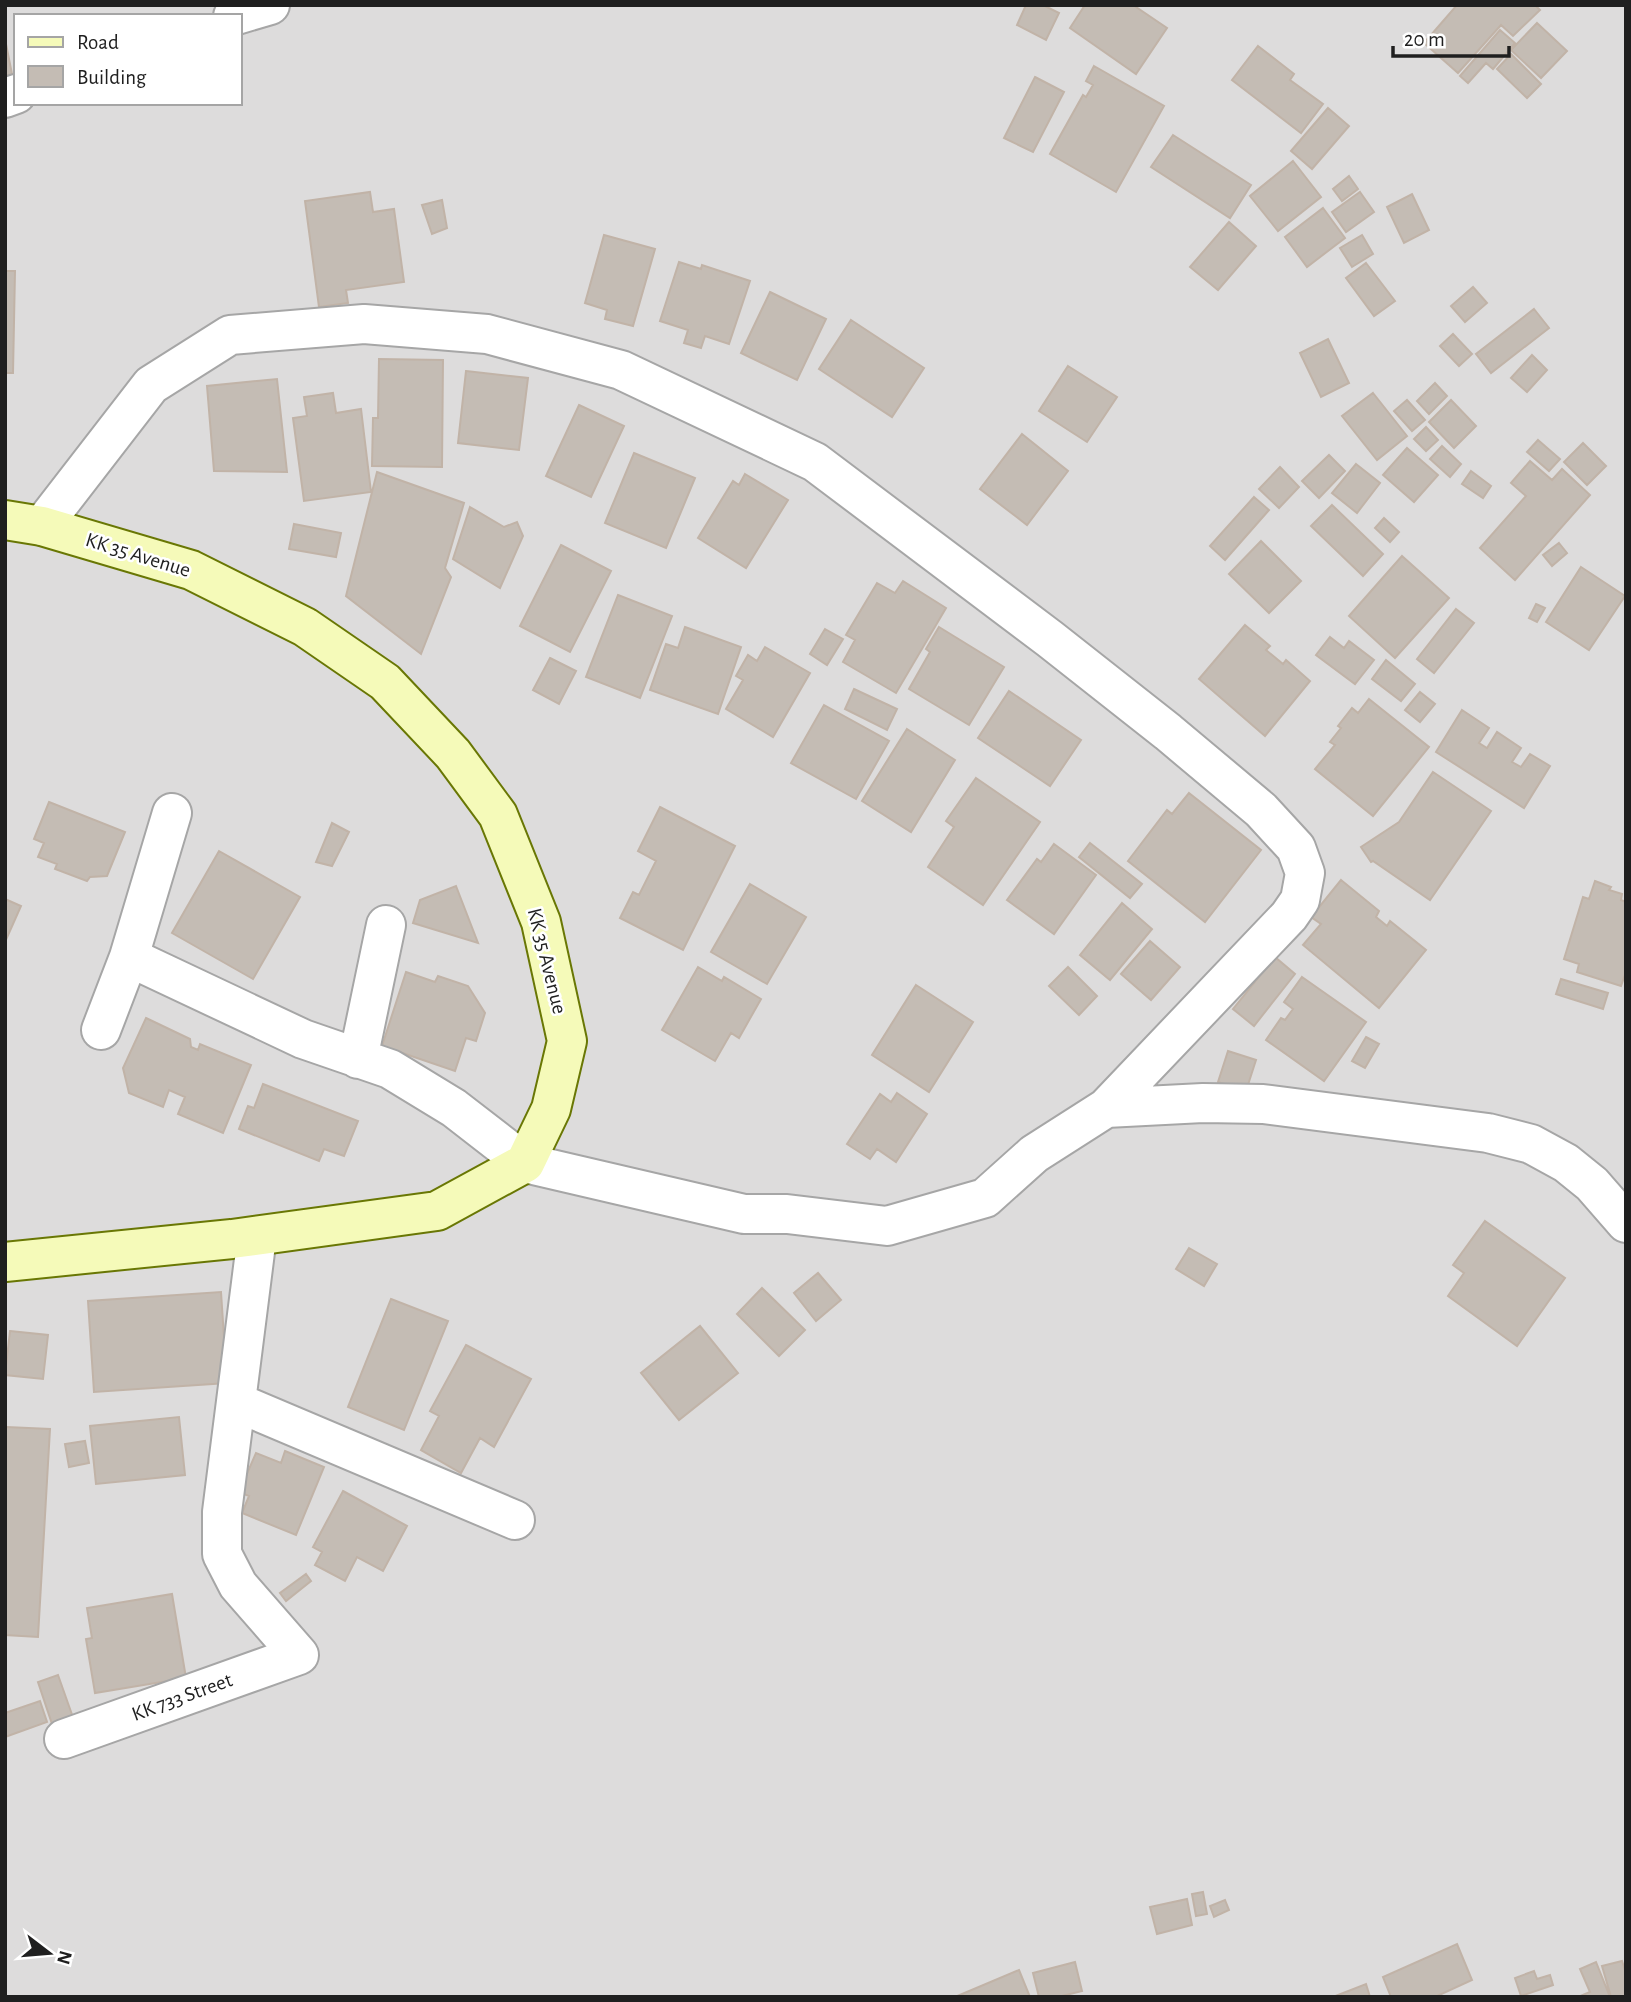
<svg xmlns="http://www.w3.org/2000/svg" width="1631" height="2002" font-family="'Alegreya Sans',sans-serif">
<rect width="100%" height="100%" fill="#f0ece5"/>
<path fill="#dddcdc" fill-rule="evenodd" d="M5,5H1626V1997H5ZM16,16H240V103H16Z"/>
<path fill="#c4bcb4" stroke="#c1b3a7" stroke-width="2" d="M1026,5H1043L1059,13L1046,40L1017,25Z
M1085,5H1133L1167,28L1136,74L1070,28Z
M1457,5H1535L1540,10L1513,36L1501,25L1458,73L1424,43Z
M1537,23L1567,51L1541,78L1511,50Z
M1500,30L1515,43L1493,69L1486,63L1468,83L1460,76Z
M6,44L12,74L5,76V44Z
M1258,46L1294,74L1290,80L1323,104L1301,133L1232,80Z
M1511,54L1541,84L1527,98L1497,69Z
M1094,66L1164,106L1116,192L1050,154L1083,95L1086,97L1093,85L1086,81Z
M1035,77L1064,92L1033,152L1004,138Z
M1328,108L1349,126L1312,169L1291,151Z
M1173,135L1251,185L1230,218L1151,167Z
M1293,161L1321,197L1278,231L1250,196Z
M1349,176L1358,189L1342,201L1333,189Z
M370,192L373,212L394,209L404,282L346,290L348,303L319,307L305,201Z
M1360,192L1374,212L1346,232L1332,212Z
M1412,194L1429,230L1404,243L1387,207Z
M442,200L447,228L432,234L422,205Z
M1323,208L1345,238L1307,267L1285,237Z
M1229,222L1256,246L1218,290L1190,267Z
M604,235L655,249L633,326L605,319L607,310L585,303Z
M1362,235L1373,254L1352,267L1340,248Z
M679,262L701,269L702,265L750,281L729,344L705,336L701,348L684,343L688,330L660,321Z
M1366,263L1395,301L1374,316L1346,278Z
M5,271H15L13,373H5Z
M1473,287L1487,303L1465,322L1451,306Z
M770,292L826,319L797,380L741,353Z
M1534,309L1549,328L1491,373L1476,354Z
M851,320L924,368L892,417L819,369Z
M1453,334L1472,354L1459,366L1440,346Z
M1328,339L1349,383L1321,397L1300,353Z
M1532,355L1547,370L1527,392L1511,378Z
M379,359L443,360L442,467L372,466L373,418H378Z
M1068,366L1117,397L1087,442L1039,411Z
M466,371L528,378L519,450L458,443Z
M277,379L287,472L214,471L207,386Z
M1435,383L1447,396L1429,414L1417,401Z
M333,393L336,413L361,409L371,492L304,501L293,418L307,416L304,397Z
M1373,393L1407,436L1377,460L1342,416Z
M1407,400L1425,420L1412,431L1394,411Z
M1451,400L1476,426L1454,448L1429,422Z
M579,405L624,426L591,497L546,476Z
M1426,427L1438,440L1426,451L1414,439Z
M1022,434L1068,471L1027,525L980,489Z
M1538,440L1560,459L1549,471L1527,452Z
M1583,443L1606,466L1587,485L1564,462Z
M1442,446L1461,464L1450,477L1430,459Z
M1407,448L1438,475L1414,502L1383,475Z
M634,453L695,478L666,548L605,523Z
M1329,455L1345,471L1319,498L1302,481Z
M1530,461L1552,480L1562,469L1590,495L1515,580L1480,548L1526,496L1511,483Z
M1356,464L1380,483L1357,513L1332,493Z
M1280,467L1299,487L1279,508L1259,489Z
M1471,471L1491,486L1483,498L1462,484Z
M377,472L464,503L445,568L451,577L421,654L346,596Z
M745,474L788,500L746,568L698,538L733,481L739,485Z
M1254,497L1269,510L1225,560L1210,546Z
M1332,505L1383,554L1363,576L1311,526Z
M470,507L504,527L517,522L523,536L500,588L453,559Z
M1384,518L1399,532L1390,542L1375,528Z
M294,524L341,533L336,557L289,549Z
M1261,541L1301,581L1269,613L1229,574Z
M1559,543L1567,553L1552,566L1543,555Z
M561,545L611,571L570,652L520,626Z
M1402,556L1449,598L1395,658L1349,616Z
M1581,567L1625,596L1589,650L1546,622Z
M903,581L946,608L896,693L843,662L855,640L846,635L877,583L895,593Z
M618,595L672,616L640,698L586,677Z
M1536,604L1545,608L1537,622L1529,618Z
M1456,609L1474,623L1434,673L1417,659Z
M1245,625L1270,646L1266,650L1283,664L1286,660L1310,681L1265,736L1199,679Z
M685,627L741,647L718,714L650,690L666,644L678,648Z
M939,627L1004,667L969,725L909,689L930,652L926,649Z
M825,629L843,639L827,665L810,654Z
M1330,637L1344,648L1349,641L1374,660L1355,684L1316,655Z
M765,647L810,673L773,737L726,709L743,680L736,676L748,655L757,661Z
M550,658L576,671L559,704L533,690Z
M1386,660L1415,684L1401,701L1372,679Z
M854,689L897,709L887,730L845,709Z
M1009,691L1081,740L1050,786L978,738Z
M1420,692L1435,704L1420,722L1405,710Z
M1369,699L1429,747L1373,816L1315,769L1335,745L1330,742L1341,728L1338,726L1352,708L1358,713Z
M824,705L889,741L856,799L791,763Z
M1462,710L1489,728L1479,743L1487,748L1497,732L1521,748L1512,762L1521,767L1530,754L1550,766L1524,808L1436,752Z
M907,729L955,760L911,832L862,801Z
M1433,772L1491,811L1430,900L1373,861L1371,862L1361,847L1399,822Z
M976,778L1040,822L983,905L928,867L954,827L946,821Z
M1189,793L1261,850L1205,922L1128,861L1167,810L1172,814Z
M49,802L125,832L107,876L90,877L87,881L55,869L57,864L38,857L44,843L34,839Z
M660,807L735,846L683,950L620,918L633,892L639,895L656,861L638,851Z
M332,823L349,832L332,866L316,862Z
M1090,843L1142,884L1130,898L1079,857Z
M1054,844L1096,875L1054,934L1007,900L1037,859L1041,862Z
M219,851L300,897L253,979L172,933Z
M1341,880L1379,911L1376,917L1387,926L1390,921L1426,950L1379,1008L1303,945L1321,924L1311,917Z
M1595,881L1611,887L1609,890L1622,894L1621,900L1626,902V972L1621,986L1577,972L1579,964L1564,959L1583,897L1589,899Z
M750,884L806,917L767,984L711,952Z
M456,886L478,943L413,923L420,900Z
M5,899L21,906L5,942Z
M1122,903L1152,929L1110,980L1080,955Z
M1150,941L1180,967L1151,1000L1121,974Z
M1275,957L1295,974L1254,1026L1233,1009Z
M698,967L722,981L724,977L761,999L739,1038L731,1033L715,1061L662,1030Z
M1068,967L1097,996L1079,1015L1049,986Z
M406,972L435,982L438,976L468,986L485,1013L476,1041L466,1038L455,1071L382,1046Z
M1302,977L1366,1022L1324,1081L1266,1040L1281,1018L1285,1020L1293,1009L1284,1002Z
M1561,979L1608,993L1603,1009L1556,994Z
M916,985L973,1022L929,1092L872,1055Z
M146,1018L190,1039L191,1047L198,1050L200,1044L251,1065L223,1133L178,1114L185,1097L169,1090L163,1107L129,1093L123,1068Z
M1366,1037L1379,1044L1365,1068L1352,1061Z
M1228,1051L1256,1060L1246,1091L1218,1082Z
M263,1084L358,1121L344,1156L324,1149L319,1161L239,1129L248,1106L254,1108Z
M897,1093L927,1114L896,1162L877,1149L870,1159L847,1144L880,1094L891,1102Z
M1485,1221L1565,1278L1517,1346L1448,1296L1464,1273L1453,1265Z
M1189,1248L1217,1264L1204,1286L1176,1269Z
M818,1273L841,1300L816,1321L794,1293Z
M762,1288L805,1330L779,1356L737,1314Z
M221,1292L227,1383L94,1392L88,1301Z
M391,1299L448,1321L404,1430L348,1407Z
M700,1326L738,1373L679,1420L641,1373Z
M10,1331L48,1335L43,1379L5,1375Z
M466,1345L531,1379L494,1447L480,1438L461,1473L421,1450L439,1416L430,1411Z
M179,1417L185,1475L96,1484L90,1426Z
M6,1427L50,1429L38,1637L5,1635Z
M85,1441L89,1463L69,1467L65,1444Z
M285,1451L324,1467L296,1535L242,1513L249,1496L239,1492L256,1453L281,1463Z
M343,1491L407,1526L383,1571L357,1557L345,1581L315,1565L322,1552L313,1547Z
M306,1574L311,1581L286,1601L280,1593Z
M172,1594L186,1678L95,1693L86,1639L92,1638L87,1608Z
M58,1675L75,1723L54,1730L38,1682Z
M40,1701L47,1722L5,1737V1713Z
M1203,1892L1207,1914L1196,1916L1192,1894Z
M1187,1899L1192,1925L1157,1934L1150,1907Z
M1225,1900L1229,1910L1214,1917L1210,1906Z
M1457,1944L1472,1980L1435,1997H1391L1383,1977Z
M1622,1961L1626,1973V1997H1611L1602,1966Z
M1075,1962L1082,1991L1058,1997H1039L1033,1973Z
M1596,1962L1610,1997H1578L1590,1992L1580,1969Z
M1019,1970L1030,1997H955Z
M1534,1971L1537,1979L1550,1975L1553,1985L1521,1996L1515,1978Z
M1366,1984L1370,1997H1333Z"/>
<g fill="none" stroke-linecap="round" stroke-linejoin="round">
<g stroke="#a6a6a6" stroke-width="42">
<path id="minor" d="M233,16L270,5
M5,98L16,94
M42,526L151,385L230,335L364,324L487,334L621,370L815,462L1050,639L1168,732L1261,810L1296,848L1305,873L1300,900L1289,916L1106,1108
M172,813L129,957L303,1039L390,1069L454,1108L525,1163L744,1214H787L887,1226L985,1198L1034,1154L1106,1108L1203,1103L1263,1104L1488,1133L1531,1144L1566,1163L1592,1184L1626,1223
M101,1030L129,957
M358,1059L386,925
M236,1402L515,1520
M64,1739L299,1655L238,1585L222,1554V1512L257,1236"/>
</g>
<g stroke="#697704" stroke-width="42">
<path id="secondary" d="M5,520L42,526L191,570L305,627L385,682L453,754L498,815L541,922L567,1041L551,1109L525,1163L437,1211L232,1239L5,1262"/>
</g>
<use href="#minor" stroke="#fff" stroke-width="38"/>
<use href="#secondary" stroke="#f5fab9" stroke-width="38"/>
</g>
<g text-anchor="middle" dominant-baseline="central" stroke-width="5" stroke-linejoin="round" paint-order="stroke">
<g font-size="21" fill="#1f1f1f" stroke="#fff">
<text transform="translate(138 555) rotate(17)">KK 35 Avenue</text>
<text transform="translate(547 961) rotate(76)">KK 35 Avenue</text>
<text transform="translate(182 1697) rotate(-20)">KK 733 Street</text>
</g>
</g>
<rect width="1631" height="2002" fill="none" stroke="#1f1f1f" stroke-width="14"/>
<rect x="14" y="14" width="228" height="91" fill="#ffffff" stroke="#a5a5a5" stroke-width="2"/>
<rect x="28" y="37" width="35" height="10" fill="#f5fab9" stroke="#a5a5a5" stroke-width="2"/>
<text x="77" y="49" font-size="21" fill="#1f1f1f">Road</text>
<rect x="28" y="66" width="35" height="21" fill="#c4bcb4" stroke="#a5a5a5" stroke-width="2"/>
<text x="77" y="84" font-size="21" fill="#1f1f1f">Building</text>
<g transform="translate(49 1953) rotate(106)" stroke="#ffffff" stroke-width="5" paint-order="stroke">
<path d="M0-5L12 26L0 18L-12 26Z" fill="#1f1f1f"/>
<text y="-10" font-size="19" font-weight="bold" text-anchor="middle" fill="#1f1f1f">N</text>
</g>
<path d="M1393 46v10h116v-10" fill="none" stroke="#1f1f1f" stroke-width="3.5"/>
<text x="1404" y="46" font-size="21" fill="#1f1f1f" stroke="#ffffff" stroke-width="5" paint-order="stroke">20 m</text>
</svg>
